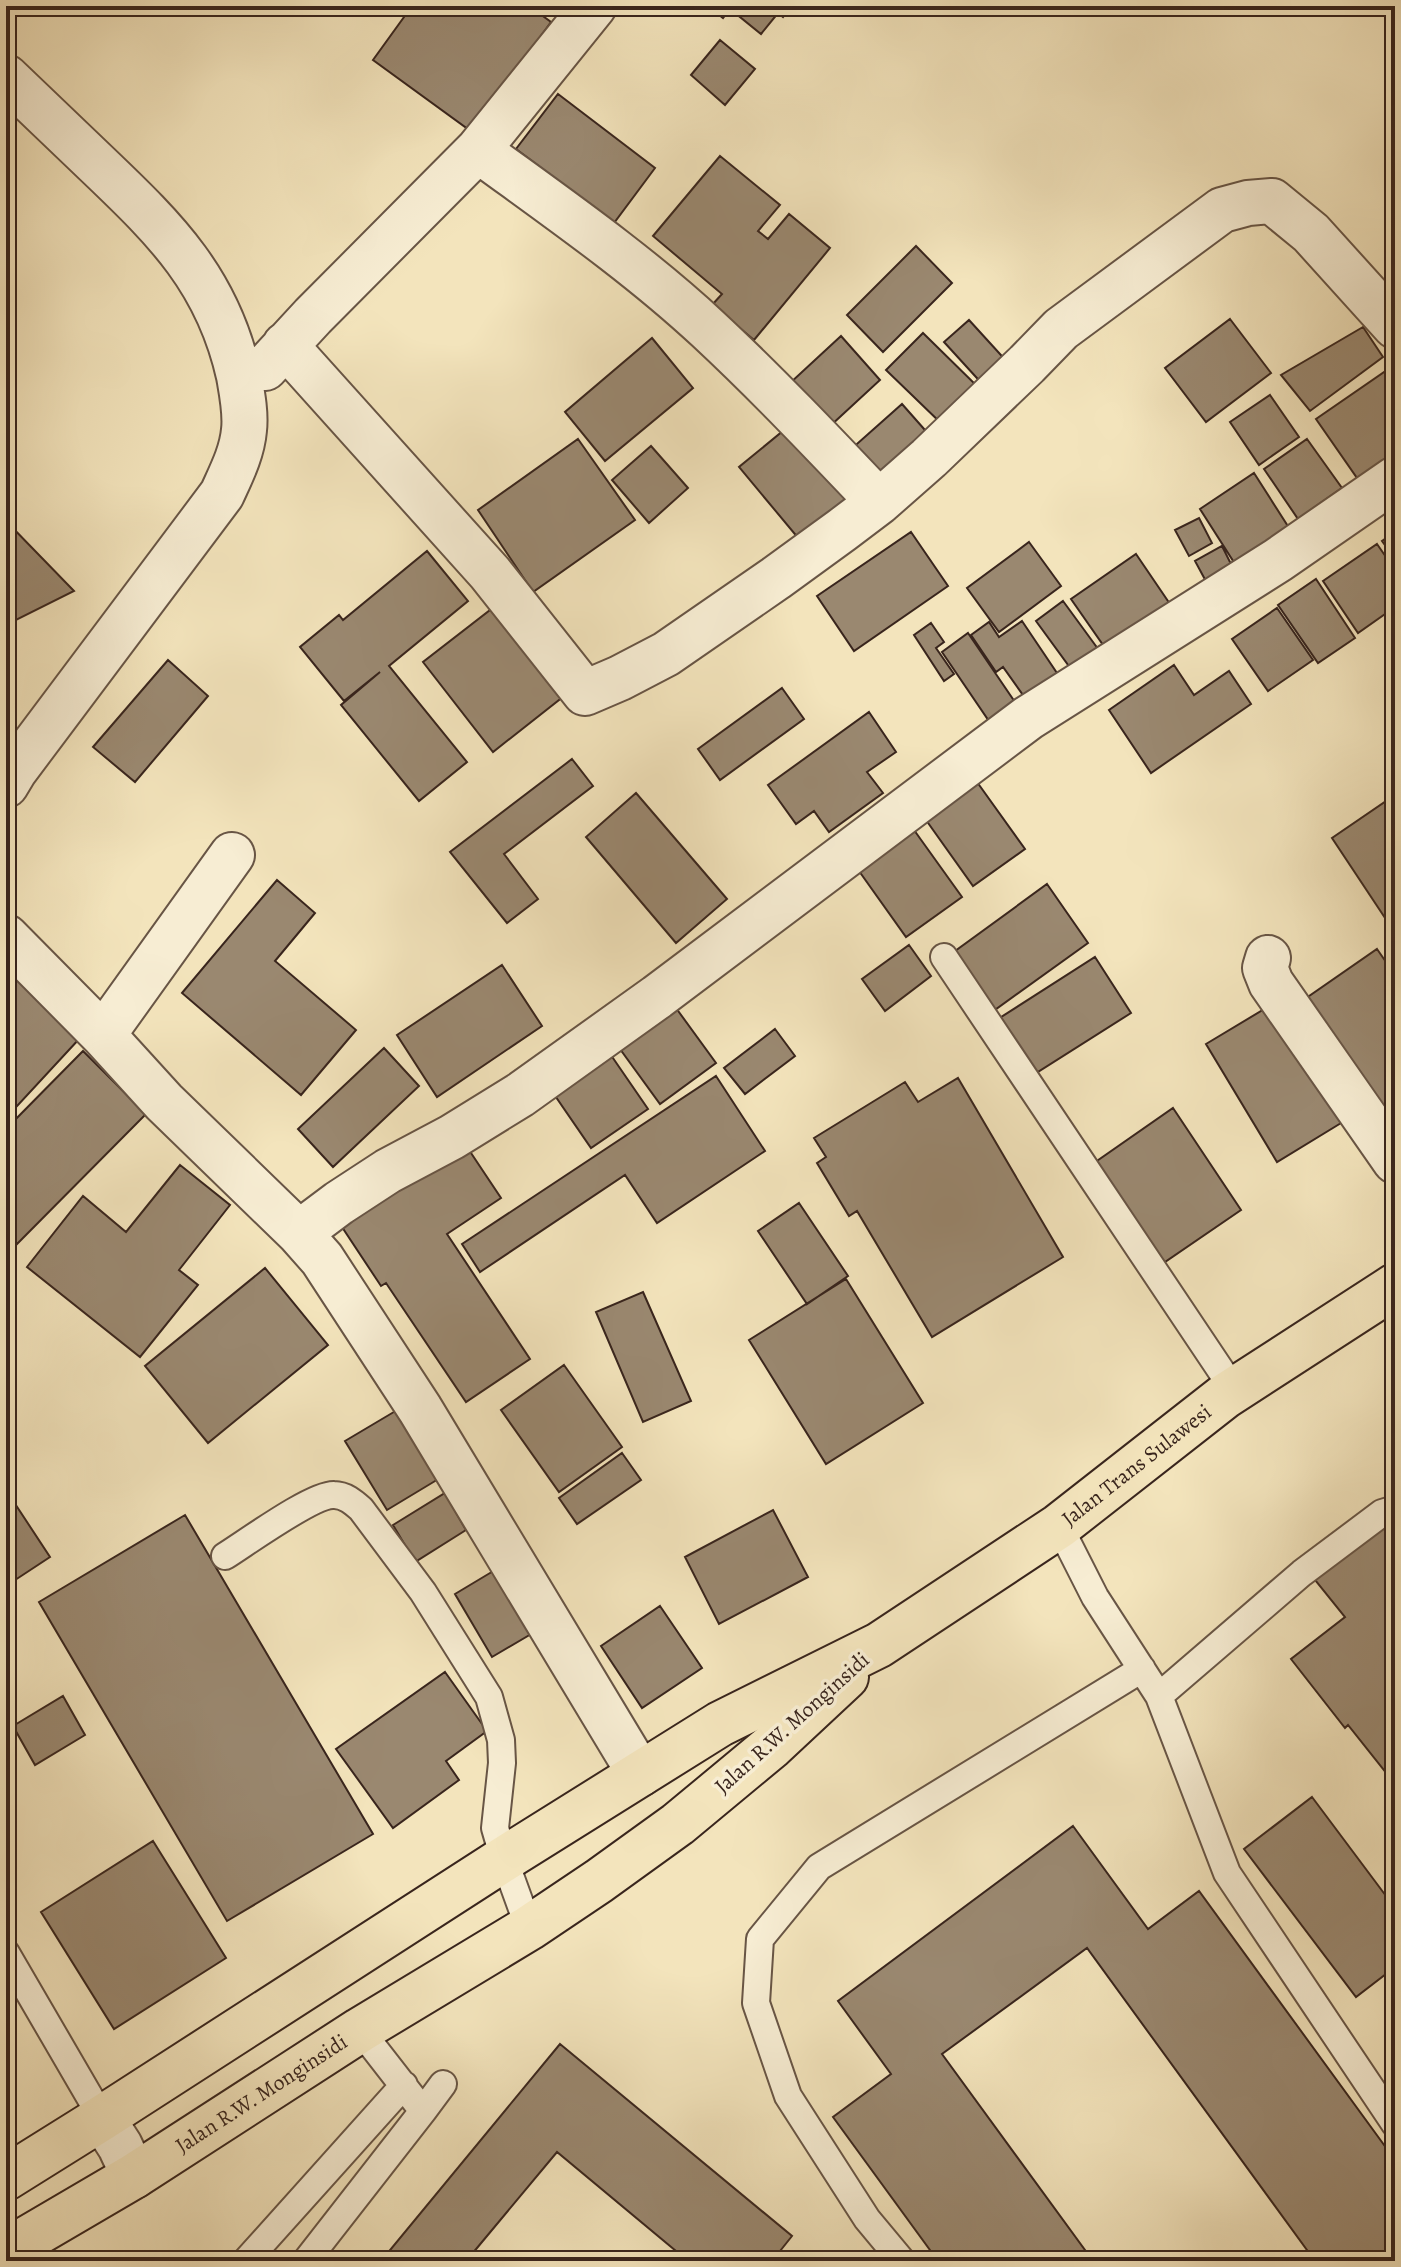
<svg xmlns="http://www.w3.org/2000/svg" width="1401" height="2267" font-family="Alegreya,serif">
<rect width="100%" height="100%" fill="#f3e4bc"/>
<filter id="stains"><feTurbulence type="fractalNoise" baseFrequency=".0025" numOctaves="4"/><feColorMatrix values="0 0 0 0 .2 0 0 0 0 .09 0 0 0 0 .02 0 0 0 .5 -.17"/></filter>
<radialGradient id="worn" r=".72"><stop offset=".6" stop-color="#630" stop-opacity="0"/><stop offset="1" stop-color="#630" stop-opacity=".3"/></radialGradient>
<path fill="#9a8870" stroke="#39251d" stroke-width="2" d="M412,6H529L551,22L472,132L373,60Z
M708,6H791L783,17L778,13L761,34L730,9L723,18Z
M720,40L755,69L725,105L691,75Z
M558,94L655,168L614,223L516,149Z
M720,156L780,205L758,231L768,239L789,214L830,248L754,340L712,305L722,294L653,236Z
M916,246L952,283L883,352L847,315Z
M1230,319L1271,373L1206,422L1165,368Z
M969,320L1010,365L986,388L944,342Z
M1363,327L1383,357L1310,411L1281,375Z
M923,333L980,389L945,427L886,370Z
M841,336L880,380L829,427L789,384Z
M652,338L693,388L605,461L565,412Z
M1390,368L1395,376V466L1364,488L1316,419Z
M1270,395L1299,437L1259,465L1230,422Z
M902,404L932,438L879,485L849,451Z
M789,426L859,509L809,551L739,467Z
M578,439L635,520L533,592L478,510Z
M1307,439L1342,488L1298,519L1264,469Z
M651,446L688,488L649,523L612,480Z
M1254,473L1291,531L1237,567L1200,509Z
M1199,518L1212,543L1189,556L1175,530Z
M6,521L74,591L6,625Z
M911,532L948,586L854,651L817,596Z
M1395,532V559L1382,541Z
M1029,542L1061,586L999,632L967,588Z
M1377,544L1395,570V607L1358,633L1323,581Z
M1222,546L1234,570L1208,585L1195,561Z
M427,551L468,601L389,666L467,762L419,801L341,705L380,672L344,701L300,647L339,615L343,620Z
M1136,554L1172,607L1108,652L1071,599Z
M1316,579L1355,638L1318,663L1278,605Z
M1063,601L1101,653L1074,673L1036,621Z
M494,607L564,696L493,752L423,662Z
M1277,608L1313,660L1268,691L1232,639Z
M1022,621L1061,679L1028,702L1003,667L996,672L971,635L989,622L999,637Z
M931,623L944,642L936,648L954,674L944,681L914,635Z
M968,633L1019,708L993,727L942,652Z
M168,660L208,696L135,782L93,747Z
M1174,665L1194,695L1229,671L1251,704L1151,773L1109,710Z
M782,688L804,719L720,780L698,749Z
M869,712L896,752L867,772L883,793L829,832L814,811L796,824L768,785Z
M572,759L593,786L504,854L538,899L507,923L450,852Z
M977,782L1025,849L973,886L926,820Z
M636,793L727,899L676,943L586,837Z
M1395,795V933L1332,838Z
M914,830L962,897L906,937L859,871Z
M277,880L315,913L275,961L356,1030L301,1095L182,993Z
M1047,884L1088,943L992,1012L951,954Z
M909,945L931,976L885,1011L862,979Z
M1377,949L1395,975V1130L1302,1001Z
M1095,957L1131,1013L1033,1075L998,1019Z
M502,965L542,1026L437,1097L397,1035Z
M6,970L80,1038L6,1118Z
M1276,1002L1346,1120L1277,1162L1206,1044Z
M676,1008L716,1063L660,1104L620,1049Z
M775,1029L795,1056L745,1094L724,1068Z
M604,1045L648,1109L591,1148L547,1084Z
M384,1048L419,1086L333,1167L298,1129Z
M83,1051L146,1114L17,1244L6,1233V1129Z
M716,1076L765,1151L657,1223L625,1175L480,1272L462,1244Z
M958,1078L1063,1257L932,1337L857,1211L849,1216L817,1163L826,1157L814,1138L905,1082L918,1102Z
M1173,1108L1241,1210L1162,1264L1094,1163Z
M463,1141L501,1198L447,1234L530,1359L466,1402L386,1283L381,1286L340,1224Z
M180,1165L230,1205L179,1270L198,1285L140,1357L27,1267L83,1196L126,1232Z
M799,1203L848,1276L807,1304L758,1231Z
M265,1268L328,1345L208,1443L145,1366Z
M846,1279L923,1403L826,1464L749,1340Z
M643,1292L691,1401L643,1422L596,1312Z
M564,1365L622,1447L559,1492L501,1410Z
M409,1403L450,1472L387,1510L345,1441Z
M622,1453L641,1480L577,1524L559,1498Z
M6,1490L50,1557L6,1586Z
M445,1493L466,1530L415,1562L393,1525Z
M773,1510L808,1577L719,1624L685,1557Z
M1387,1514L1395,1524V1784L1348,1725L1345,1728L1291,1659L1345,1617L1311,1575Z
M185,1515L373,1834L227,1921L39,1602Z
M500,1567L538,1630L492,1657L455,1594Z
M660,1606L702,1668L642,1708L601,1646Z
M445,1672L487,1731L446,1761L459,1780L393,1828L336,1749Z
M63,1696L85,1735L35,1765L13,1726Z
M1312,1797L1395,1908V1967L1356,1997L1244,1849Z
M1073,1826L1148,1929L1199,1891L1395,2160V2261H1315L1087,1948L942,2054L1093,2261H938L833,2117L891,2074L838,2001Z
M153,1841L226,1958L114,2029L41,1912Z
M560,2044L792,2236L772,2261H688L557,2152L472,2254L480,2261H381Z"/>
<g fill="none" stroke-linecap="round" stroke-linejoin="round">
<g stroke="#685545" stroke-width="30">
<path id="lane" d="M944,957L1234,1390
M1059,1526L1095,1597L1159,1696L1227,1873L1395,2124
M225,1556C246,1543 313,1494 334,1495C345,1495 353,1502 361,1509L423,1592L489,1697L501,1740L502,1763L495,1828L504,1859L529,1928
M1159,1696L1302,1573L1382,1513L1395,1509
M6,1953L102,2118
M423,2111L443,2084
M246,2261L404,2085
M306,2261L423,2111L360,2030
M902,2261L867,2219L788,2096L756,2003L760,1939L819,1867L1142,1669"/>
</g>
<g stroke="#685545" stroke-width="48">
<path id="street" d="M6,77C37,107 68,136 99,166C166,230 218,281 239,376C242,393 246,413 244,430C242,453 231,474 222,494L15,770L6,785
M478,150C556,207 637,263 708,329C767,384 823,443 879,502
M285,345L490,573L585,693L620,678L666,654L776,578L842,530L879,502L929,458L1027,364L1061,329L1222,210L1248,203L1272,201L1311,233L1395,326
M265,368L313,316L478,150L594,6
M6,937L103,1035L164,1102L299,1233L322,1259L420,1409L640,1774
M1268,958L1265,968L1271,983L1395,1161
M103,1035L232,855
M299,1233L339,1203L388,1171L452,1137L520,1095L657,997L1028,718L1278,560L1395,479
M102,2118L120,2146L134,2176"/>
</g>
<g stroke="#39251d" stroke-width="48">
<g id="highway">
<path id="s1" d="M6,2178L102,2118L504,1859L720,1724L879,1645L1059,1526L1225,1396L1395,1286"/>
<path id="s2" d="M6,2251L134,2176L360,2030L529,1928L599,1881L678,1824L772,1746L846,1677"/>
</g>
</g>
<use href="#lane" stroke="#f7edd3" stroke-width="26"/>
<use href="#street" stroke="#f7edd3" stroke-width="44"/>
<use href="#highway" stroke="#f3e4bc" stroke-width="44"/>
</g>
<g text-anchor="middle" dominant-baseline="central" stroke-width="7" stroke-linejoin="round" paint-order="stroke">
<g font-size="22" fill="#39251d" stroke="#f7edd3">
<text stroke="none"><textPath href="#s1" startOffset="1338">Jalan Trans Sulawesi</textPath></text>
<text transform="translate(792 1723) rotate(-42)">Jalan R.W. Monginsidi</text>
<text stroke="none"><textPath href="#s2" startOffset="300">Jalan R.W. Monginsidi</textPath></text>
</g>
</g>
<rect width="1401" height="2267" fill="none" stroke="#f3e4bc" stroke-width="32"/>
<rect x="8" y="8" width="1385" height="2251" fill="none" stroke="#39251d" stroke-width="4"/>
<rect x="16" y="16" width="1369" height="2235" fill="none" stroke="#39251d" stroke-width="2"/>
<rect width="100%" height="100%" filter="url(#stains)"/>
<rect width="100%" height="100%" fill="url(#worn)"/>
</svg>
